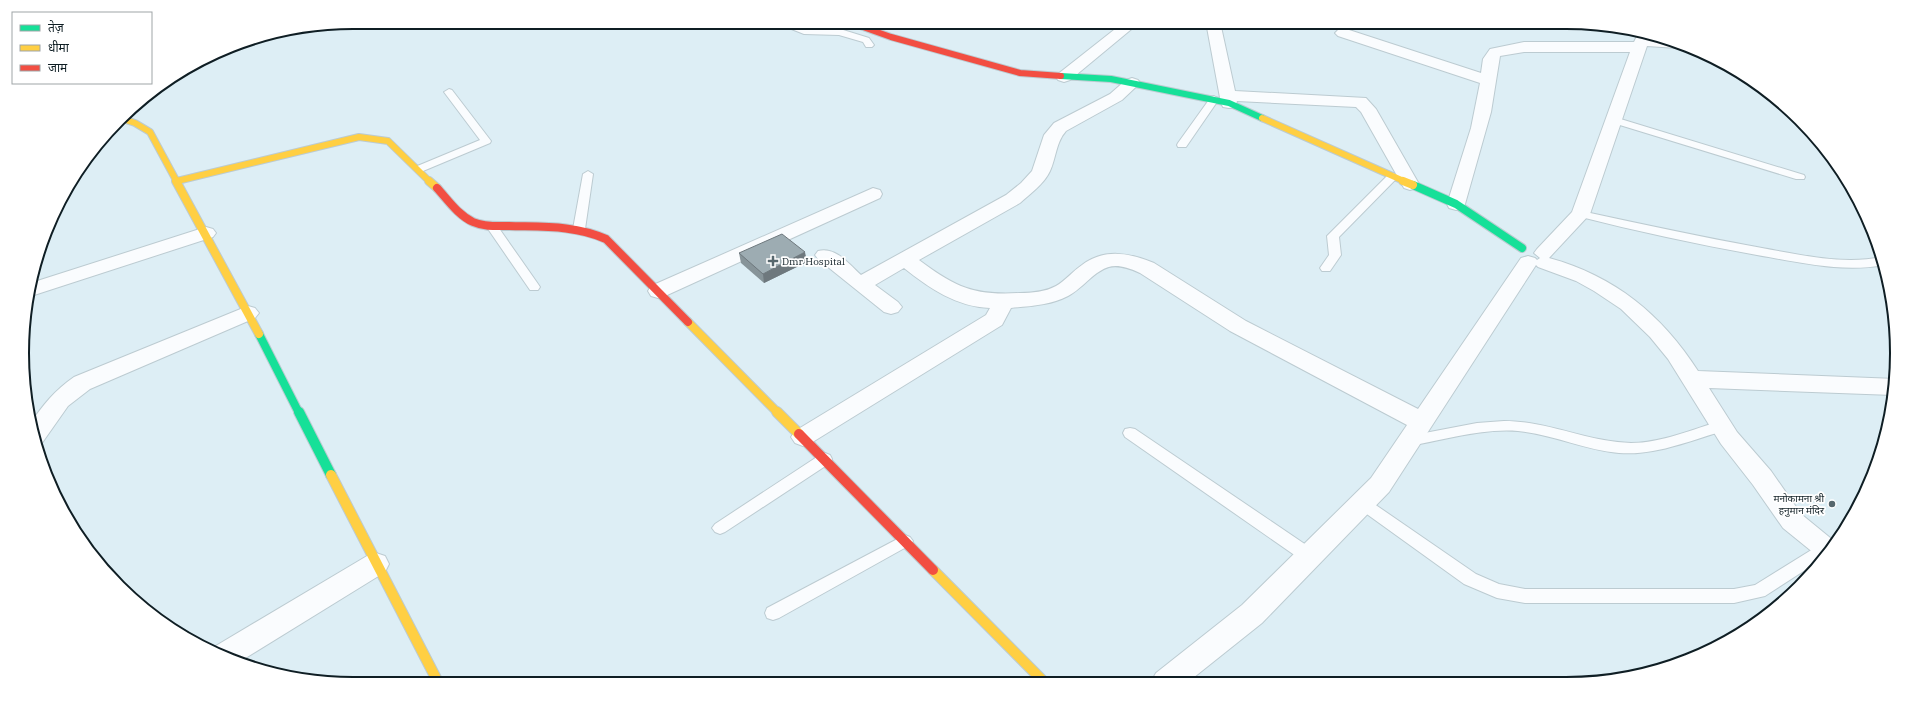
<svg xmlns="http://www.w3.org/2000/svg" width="1919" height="706" font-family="'IBM Plex Serif','Noto Sans Devanagari',serif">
<rect width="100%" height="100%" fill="#ddeef5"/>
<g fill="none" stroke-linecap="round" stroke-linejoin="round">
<g stroke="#bccbd1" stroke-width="2">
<path id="lane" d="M395,22L410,24L433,22C424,30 403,32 395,22Z
M774,22H786L805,28L840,29L869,38L874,45L872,47H866L863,42L839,35L804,34Z
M878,22H889L872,31H866L865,29Z
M449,89L452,90L491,141L490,143L423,171H415L414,169L415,167L480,140L444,92Z
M1214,96L1219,99L1186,147H1178L1177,145L1178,143L1211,97Z
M1614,117L1804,175L1805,177L1804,179H1796L1610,122L1609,120L1610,118Z
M588,171L593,174L585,229L579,232L573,229L583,174Z
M1393,173L1398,176L1397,178L1339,237L1341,255L1330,271H1322L1320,268L1329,255L1327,236L1389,174Z
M1581,211C1641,224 1701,237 1762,248C1801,255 1843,265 1882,257L1884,265C1842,273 1798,262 1757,255C1696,244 1636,231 1577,216L1575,214L1577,212Z
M492,223L496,224L538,284L540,287L538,290H530L486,226Z
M1504,421C1548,421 1588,442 1631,443C1661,443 1693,429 1721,421L1726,422L1728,426L1726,430C1692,440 1655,456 1619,453C1585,450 1552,434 1518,431C1482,428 1444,440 1409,446L1404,445L1402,441L1404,437L1409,436L1477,423Z
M1130,428L1135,429L1315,551L1317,556L1315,561L1309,563L1303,561L1125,437L1123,433L1125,429Z
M825,453L830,455L832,459L830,463L725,532L720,534L715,532L712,528L715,524L820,455Z
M1362,497L1367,499L1476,574L1499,584L1525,589H1734L1755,585L1821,544L1826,543L1831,544L1816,563L1765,596L1734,603H1525L1497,598L1464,584L1357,507L1355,503L1357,499Z
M905,535L910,537L913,541L910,545L779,618L773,620L767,618L765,613L767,608Z"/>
</g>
<g stroke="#bccbd1" stroke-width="2">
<path id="street" d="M1124,22H1140L1070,80L1064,82L1058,80L1056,77L1058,74Z
M1206,22H1220L1235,91L1366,98L1376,109L1419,184L1416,188L1410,190L1404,188L1361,112L1356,107L1237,101L1235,107L1229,108L1223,107L1221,103Z
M1343,28L1481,73L1483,59L1490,49L1524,42H1634L1639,32L1652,33V37L1663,38L1683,45L1677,48L1647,46L1590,214L1549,258C1615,276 1662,315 1698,371L1896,379L1893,395L1709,388L1737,432L1771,471L1801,514L1834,541L1820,558L1783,528L1753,485L1721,444L1668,359L1650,337L1621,309L1594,291L1576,281L1538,267L1536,265L1389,492L1262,623L1188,682H1151L1156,673L1242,605L1371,478L1407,425L1230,331L1140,273C1112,260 1104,266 1083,285C1078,289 1074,293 1068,296C1051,305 1031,306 1011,308L1002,325L811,443L803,446L795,443L791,437L795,431L986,315L990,308C957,307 929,288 904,268L875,285L898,302L902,307L898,312L891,314L884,312L818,259L815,255L818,251C835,246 849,264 861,275L1006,195L1021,183L1032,171L1044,135L1054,123L1110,94L1126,80L1132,78L1138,80L1140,83L1122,100L1066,131C1056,142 1056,158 1050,171C1044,184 1030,194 1020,203L919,260C955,287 974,296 1020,293C1032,293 1045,292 1056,286C1065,281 1073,271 1082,265C1104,248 1130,253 1154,263L1246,321L1418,409L1521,258L1528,256L1535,258L1537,260L1540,258L1534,253L1537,249L1572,212L1630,52H1524L1500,56L1491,112L1465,204L1463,208L1456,210L1449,208L1447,204L1471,128L1480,83L1338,36L1335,33L1338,30Z
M873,188L880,190L882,194L880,198L665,296L658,298L651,296L648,291L651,286Z
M206,227L213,229L216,233L213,237L28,297L31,283Z
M248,306L255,308L259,313L255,318L90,389L68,406L42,443L37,445L30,424C43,405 55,390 74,377Z
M376,553L385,556L389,564L385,572L239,662L212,652L214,647L367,556Z"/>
</g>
<g stroke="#bccbd1" stroke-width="8">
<path id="fast-far2" d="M1061,76L1111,79L1229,103L1262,118"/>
</g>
<g stroke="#bccbd1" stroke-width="10">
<path id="fast-far1" d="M1413,185L1456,204L1522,248
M259,334L299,413"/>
</g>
<g stroke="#bccbd1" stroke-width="12">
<path id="fast" d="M299,412L331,475"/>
</g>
<g stroke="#bccbd1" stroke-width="8">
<path id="slow-far2" d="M1262,118L1406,182
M123,119L135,123L150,132L177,182
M177,181L359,137L388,141L430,182"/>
</g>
<g stroke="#bccbd1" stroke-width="10">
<path id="slow-far1" d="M176,181L259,334
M429,181L437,188
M1403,181L1413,185
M688,322L778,413"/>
</g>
<g stroke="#bccbd1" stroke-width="12">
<path id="slow" d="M777,412L799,434
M331,475L439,684
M933,570L1044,682"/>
</g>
<g stroke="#bccbd1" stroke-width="8">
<path id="jam-far2" d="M849,22L891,37L1020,73L1061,76"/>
</g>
<g stroke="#bccbd1" stroke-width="10">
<path id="jam-far1" d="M437,188C448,200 458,215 473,222C484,227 497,226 509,226C542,227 575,225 606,239L688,322"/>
</g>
<g stroke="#bccbd1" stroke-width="12">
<path id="jam" d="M799,434L933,570"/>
</g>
<use href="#lane" fill="#fafcfe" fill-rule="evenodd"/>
<use href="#street" fill="#fafcfe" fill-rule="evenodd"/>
<use href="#fast-far2" stroke="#16e098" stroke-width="6"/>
<use href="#fast-far1" stroke="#16e098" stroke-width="8"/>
<use href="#fast" stroke="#16e098" stroke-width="10"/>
<use href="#slow-far2" stroke="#ffcf43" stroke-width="6"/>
<use href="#slow-far1" stroke="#ffcf43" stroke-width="8"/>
<use href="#slow" stroke="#ffcf43" stroke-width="10"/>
<use href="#jam-far2" stroke="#f24e42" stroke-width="6"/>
<use href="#jam-far1" stroke="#f24e42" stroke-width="8"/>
<use href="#jam" stroke="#f24e42" stroke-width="10"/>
</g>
<path fill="#879499" d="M739,253L807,262L764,283L741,263Z"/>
<path fill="#6e787d" d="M805,252L807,262L764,283L763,274Z"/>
<path fill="#9dacb2" stroke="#6e787d" d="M782,234L805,252L763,274L739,253Z"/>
<g fill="#57676d" stroke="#fff" stroke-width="1.5">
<path d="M771 255h4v4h4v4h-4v4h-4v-4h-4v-4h4z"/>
<circle cx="1832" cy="504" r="4"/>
</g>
<g text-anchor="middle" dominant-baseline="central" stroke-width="3.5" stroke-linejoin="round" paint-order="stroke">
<g font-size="10" fill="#0f1e24" stroke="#fff" text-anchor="start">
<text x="782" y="261">Dmr Hospital</text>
<text x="1824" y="498" text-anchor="end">मनोकामना श्री<tspan x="1824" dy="12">हनुमान मंदिर</tspan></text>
</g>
</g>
<path d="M0 0H1919V706H0ZM353 29H1566A324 324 0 0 1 1890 353V353A324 324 0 0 1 1566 677H353A324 324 0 0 1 29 353V353A324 324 0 0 1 353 29Z" fill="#fff" fill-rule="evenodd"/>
<path fill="none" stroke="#0f1e24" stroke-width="2" d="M353 29H1566A324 324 0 0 1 1890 353V353A324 324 0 0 1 1566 677H353A324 324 0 0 1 29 353V353A324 324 0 0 1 353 29Z"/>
<rect x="12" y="12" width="140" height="72" fill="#ffffff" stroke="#9fa5a7"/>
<rect x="20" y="25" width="20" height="6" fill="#16e098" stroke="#9fa5a7"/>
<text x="48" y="32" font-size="12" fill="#0f1e24">तेज़</text>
<rect x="20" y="45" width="20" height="6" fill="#ffcf43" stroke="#9fa5a7"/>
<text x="48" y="52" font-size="12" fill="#0f1e24">धीमा</text>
<rect x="20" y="65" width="20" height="6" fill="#f24e42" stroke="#9fa5a7"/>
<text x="48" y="72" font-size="12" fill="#0f1e24">जाम</text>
</svg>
